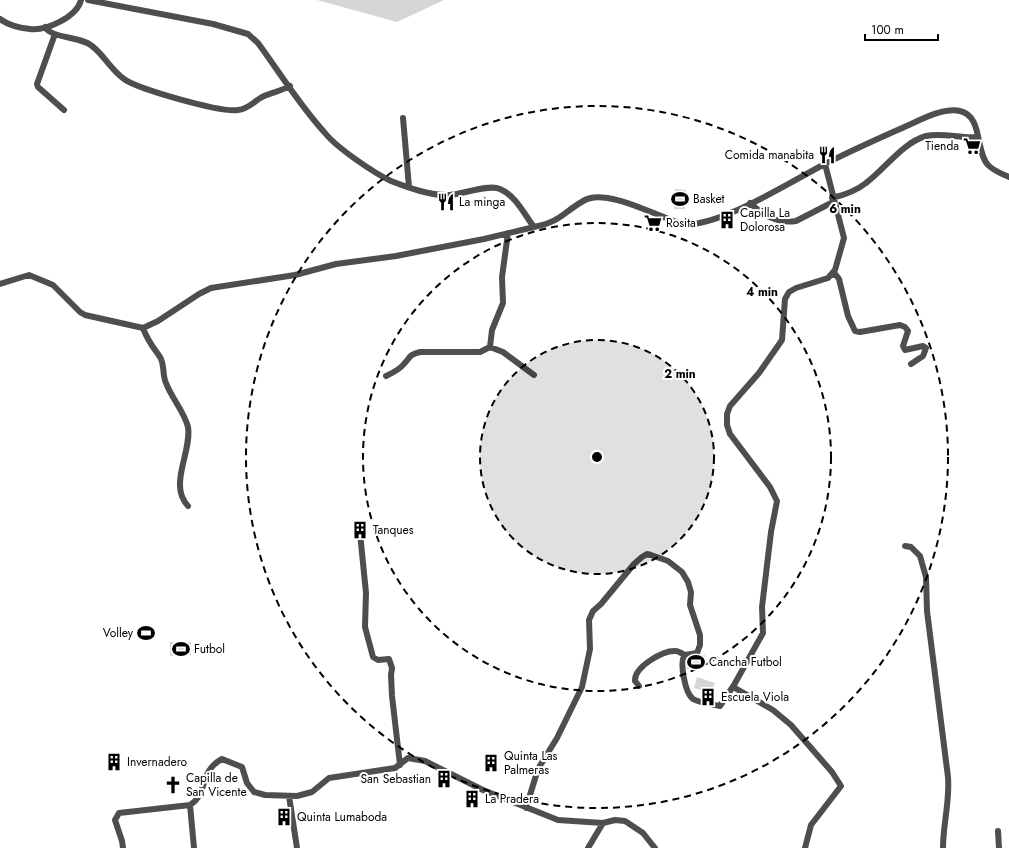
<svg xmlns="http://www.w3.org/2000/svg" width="1009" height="848" font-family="Jost,sans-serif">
<rect width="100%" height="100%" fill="#fff"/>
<path fill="#d5d5d5" d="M317,0H444L397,22Z
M675,189L686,190L685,209H674Z
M170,642H191V655L170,656Z
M705,655L706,667L687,669L685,657Z
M697,677L715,683L712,693L694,688Z"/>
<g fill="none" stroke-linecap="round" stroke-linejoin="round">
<path stroke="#4e4e4e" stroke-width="6" d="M88,0L213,24L248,34L258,43C280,73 300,106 325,133C337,148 374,173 391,181C409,188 431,196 450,195C463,194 489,184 500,189C516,196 524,214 534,227C561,222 563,212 585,200C606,188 659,217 682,224C718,228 790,182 823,165C852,150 882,137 911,124C924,118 946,107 960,111C983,116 975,151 988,165C994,171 1002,174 1009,177
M0,19C8,25 20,28 30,29C46,31 77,17 81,0
M45,27C52,39 81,36 92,46C104,55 111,70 124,79C138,89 221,113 238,110C249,109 255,100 264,96C273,92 281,91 290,86
M55,34L37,84L38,87L64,110
M403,118L409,187
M832,198C845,195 856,191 866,183C885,169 902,143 926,136C943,132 961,139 978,137
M750,203C763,215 777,224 796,221L833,202
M832,275H836L839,279L848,316L855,331L860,332L900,325L905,327L908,331L903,346L905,350L923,346L926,348L923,356L911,364
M0,284L29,275L53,285L80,312L85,315L143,328L158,321L199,294L211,288L295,275L336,264L396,256L484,239L534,227
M143,328C147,340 153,347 160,357C165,365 162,375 166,383C171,397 185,413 188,427C192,452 168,485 188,506
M490,347L503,352L534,375
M386,376C392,373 399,370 403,365C411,357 408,355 420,352H480L490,347L492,330L503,303L502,277L508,233
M360,533L366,593L365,627L373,657L378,660L389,659L392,668L391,675L392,696L400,765
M905,546L911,547L920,556L926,577L927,611L948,777C950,801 943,824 943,848
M639,686L635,681C634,667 663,650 676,651C679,651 682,654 685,655
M289,796L297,848
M190,805L194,848
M526,808L538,769L557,738L582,687L590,649L589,620L593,611L601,604L634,564L642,557L647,554L651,555L668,561L682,572L688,582L691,592L690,605L700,635V645L697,653L685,655C679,662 685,693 693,699C700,703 712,704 720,706L734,685
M998,831L999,848
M123,848L122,841L115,820L119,813L190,805C209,793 198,772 222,759L242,767L247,783L254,792L265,795L297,796L312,792L329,778L395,768L408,758L425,761L483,790L558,820L603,823L615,820L625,821L643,833L655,848
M588,848L603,823
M805,848L811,825L841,786L832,772L791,725L773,710L735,688L734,685L763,633L762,607L771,532L777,501L770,487L730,434L727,425V414L730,406L759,373L782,340L785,299L789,292L796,288L828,278L835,270L844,238L825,164"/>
</g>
<circle cx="597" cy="457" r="117" fill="#000" fill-opacity=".12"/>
<g fill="none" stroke="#000" stroke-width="2" stroke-dasharray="7 5">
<circle cx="597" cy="457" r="117"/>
<circle cx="597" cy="457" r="234"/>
<circle cx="597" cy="457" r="351"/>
</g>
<defs>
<g id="supermarket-bare" transform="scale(1.38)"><path d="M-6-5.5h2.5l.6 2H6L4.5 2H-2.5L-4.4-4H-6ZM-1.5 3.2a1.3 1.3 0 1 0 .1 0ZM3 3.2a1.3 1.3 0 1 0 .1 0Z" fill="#000" stroke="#fff" stroke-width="2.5" paint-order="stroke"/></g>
<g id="restaurant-bare" transform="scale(1.38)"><path d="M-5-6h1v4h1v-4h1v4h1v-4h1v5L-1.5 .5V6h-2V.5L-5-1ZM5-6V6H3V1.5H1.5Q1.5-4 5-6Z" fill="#000" stroke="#fff" stroke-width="2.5" paint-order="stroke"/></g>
<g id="stadium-bare" transform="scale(1.38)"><path d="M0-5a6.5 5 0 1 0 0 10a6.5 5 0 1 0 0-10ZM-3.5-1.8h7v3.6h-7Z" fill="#000" stroke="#fff" stroke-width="2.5" paint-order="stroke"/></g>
<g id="building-bare" transform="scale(1.38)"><path d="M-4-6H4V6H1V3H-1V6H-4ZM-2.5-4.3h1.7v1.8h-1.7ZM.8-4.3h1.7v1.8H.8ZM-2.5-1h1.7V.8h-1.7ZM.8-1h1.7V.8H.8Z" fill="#000" stroke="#fff" stroke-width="2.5" paint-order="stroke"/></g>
<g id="church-bare" transform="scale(1.38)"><path d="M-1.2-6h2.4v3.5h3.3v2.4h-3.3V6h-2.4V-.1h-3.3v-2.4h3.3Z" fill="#000" stroke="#fff" stroke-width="2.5" paint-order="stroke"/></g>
</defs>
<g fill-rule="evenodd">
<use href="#supermarket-bare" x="972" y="146"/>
<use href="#restaurant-bare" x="827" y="155"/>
<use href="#stadium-bare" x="680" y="199"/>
<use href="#restaurant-bare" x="446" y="202"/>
<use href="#building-bare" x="727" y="220"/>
<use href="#supermarket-bare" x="653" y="223"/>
<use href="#building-bare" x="360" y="530"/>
<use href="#stadium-bare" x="146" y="633"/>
<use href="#stadium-bare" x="181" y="649"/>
<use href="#stadium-bare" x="696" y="662"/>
<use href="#building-bare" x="708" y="697"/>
<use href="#building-bare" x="114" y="762"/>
<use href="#building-bare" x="491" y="763"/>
<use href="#building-bare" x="444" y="779"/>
<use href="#church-bare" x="173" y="785"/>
<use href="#building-bare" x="472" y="799"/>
<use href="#building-bare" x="284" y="817"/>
</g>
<g text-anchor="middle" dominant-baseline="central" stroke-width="4" stroke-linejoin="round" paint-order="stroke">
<g font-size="12" fill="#000" stroke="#fff" text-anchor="start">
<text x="959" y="146" text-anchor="end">Tienda</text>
<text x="814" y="155" text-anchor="end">Comida manabita</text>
<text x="693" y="199">Basket</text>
<text x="459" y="202">La minga</text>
<text x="740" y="213">Capilla La<tspan x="740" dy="14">Dolorosa</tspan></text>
<text x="666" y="223">Rosita</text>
<text x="373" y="530">Tanques</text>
<text x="133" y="633" text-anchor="end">Volley</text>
<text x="194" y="649">Futbol</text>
<text x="709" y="662">Cancha Futbol</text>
<text x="721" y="697">Escuela Viola</text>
<text x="504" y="756">Quinta Las<tspan x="504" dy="14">Palmeras</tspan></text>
<text x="127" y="762">Invernadero</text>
<text x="186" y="778">Capilla de<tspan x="186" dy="14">San Vicente</tspan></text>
<text x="431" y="779" text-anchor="end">San Sebastian</text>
<text x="485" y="799">La Pradera</text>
<text x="297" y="817">Quinta Lumaboda</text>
</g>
</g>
<circle cx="597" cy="457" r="6" fill="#000" stroke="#fff" stroke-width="2"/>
<g font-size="12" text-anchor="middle" font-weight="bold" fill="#000" stroke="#fff" stroke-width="4" stroke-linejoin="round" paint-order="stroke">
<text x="845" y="213">6 min</text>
<text x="762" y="296">4 min</text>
<text x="680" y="378">2 min</text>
</g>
<path d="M865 34v6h73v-6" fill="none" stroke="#000000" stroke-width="2"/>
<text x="871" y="34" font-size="12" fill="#000000" stroke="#ffffff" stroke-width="3" paint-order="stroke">100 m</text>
</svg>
